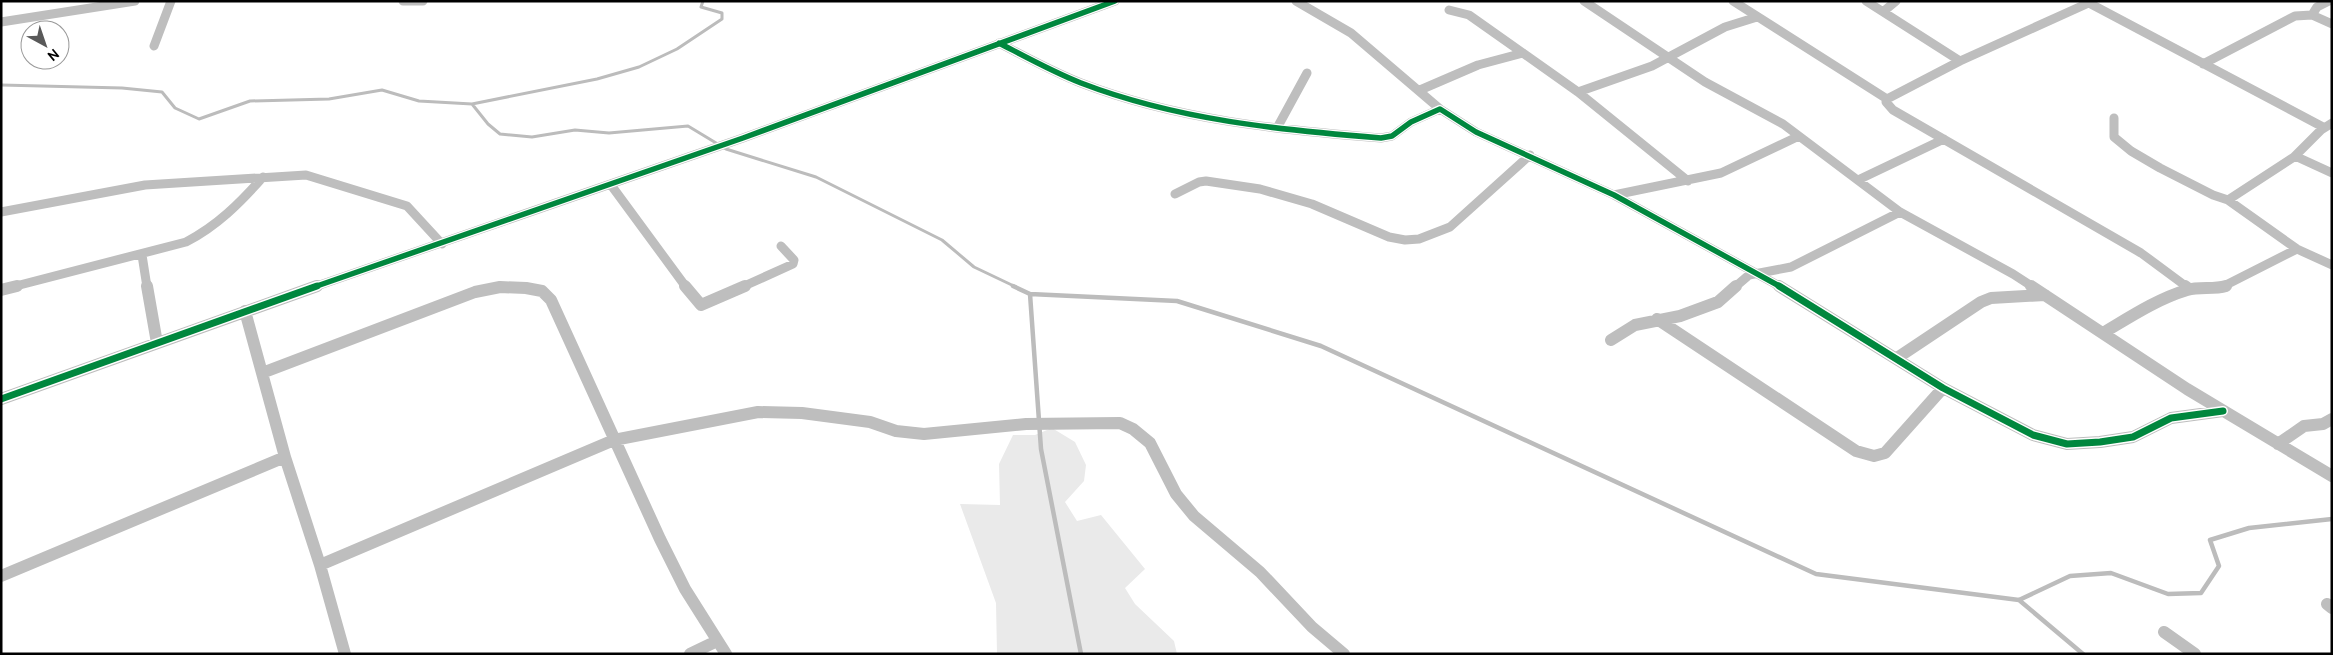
<svg xmlns="http://www.w3.org/2000/svg" width="2333" height="655" font-family="Cabin,sans-serif">
<rect width="100%" height="100%" fill="#fff"/>
<path fill="#eaeaea" d="M1052,428L1075,442L1086,465L1084,481L1065,502L1077,521L1101,515L1145,569L1125,588L1135,604L1174,641L1177,654H997L996,603L960,504L1000,505L999,464L1013,435H1035Z"/>
<g fill="none" stroke-linecap="round" stroke-linejoin="round">
<path stroke="#bcbcbc" stroke-width="3" d="M1,85L122,88L162,92L175,108L199,119L250,101L329,99L382,90L419,101L472,104L488,124L500,134L532,137L575,130L609,133L688,126L726,149L816,177L942,240L974,267L1016,287
M472,104L597,79L639,67L677,49L722,19V13L701,7L703,1"/>
<path stroke="#bcbcbc" stroke-width="4.5" d="M1013,286L1030,294L1177,301L1321,346L1816,574L2019,600L2070,576L2111,573L2168,594L2201,593L2219,566L2210,540L2249,528L2332,519
M1030,294L1041,449L1081,654
M2019,600L2083,654"/>
<path stroke="#bebebe" stroke-width="9" d="M403,1H423
M1296,1L1351,33L1440,109
M1584,1L1705,82L1783,124L1900,212L2013,274L2033,287
M1733,1L1887,99L1886,102L1893,110L2141,253L2187,287
M1866,1L1960,61
M2089,3L2323,127
M1449,10L1469,15L1578,92L1652,66L1725,27L1757,17
M1884,11L1896,1
M2312,15L2317,7L2329,1
M1,22L135,1
M999,43C1026,57 1053,72 1081,83C1177,120 1280,130 1381,138L1392,136L1411,122L1440,109L1476,132L1614,195L1781,287
M154,46L171,1
M2203,64L2295,16L2312,15L2332,24
M1420,90L1478,65L1523,53
M1578,92L1688,181
M1887,99L1960,61L2093,1
M2114,118V137L2131,151L2160,168L2213,195L2228,200L2297,249L2332,265
M1277,128L1307,73
M2295,156L2332,173
M1858,180L1944,139
M611,185L686,287
M1175,194L1199,182L1206,181L1260,189L1312,204L1389,237L1405,240L1419,239L1450,227L1530,155
M1614,195L1721,173L1799,136
M2228,200L2294,157L2321,130L2332,123
M1,212L145,185L306,175L407,206L442,244
M142,255L147,287
M12,287L186,242C217,226 240,203 263,177
M314,287L743,138L1115,1
M499,287H505
M742,287L793,264L794,260L781,246
M1735,287L1749,275L1791,267L1900,212
M2222,287L2297,249"/>
<path stroke="#bebebe" stroke-width="12" d="M147,286L157,343
M685,286L701,305L745,286
M1779,286L1943,388L2033,435L2067,444L2100,442L2133,437L2171,418L2223,411
M2031,286L2187,389L2332,476
M2185,286L2189,289
M1,290L17,286
M245,311L285,457L320,565L345,654
M1657,319L1856,451L1874,456L1885,453L1943,388
M2103,333C2130,317 2157,299 2187,290C2200,286 2213,290 2226,286
M1611,340L1635,325L1680,316L1718,302L1736,286
M1897,358L1981,302L1991,298L2045,295
M262,373L475,292L500,287L526,288L542,291L551,300L660,539L685,589L726,654
M1,399L317,286
M2278,444L2304,426L2323,424L2332,419
M320,565L614,440L758,412L802,413L870,422L896,431L924,434L1026,424L1120,423L1133,429L1150,443L1176,494L1194,516L1260,572L1312,627L1344,654
M1,576L285,457
M2327,604L2332,608
M2164,632L2195,654
M690,654L717,641"/>
<g stroke="#fff" stroke-width="8">
<path id="cycleway-far1" d="M999,43C1026,57 1053,72 1081,83C1177,120 1280,130 1381,138L1392,136L1411,122L1440,109L1476,132L1614,195L1781,287
M314,287L743,138L1115,1"/>
</g>
<g stroke="#fff" stroke-width="10">
<path id="cycleway" d="M1779,286L1943,388L2033,435L2067,444L2100,442L2133,437L2171,418L2223,411
M1,399L317,286"/>
</g>
<use href="#cycleway-far1" stroke="#00873e" stroke-width="5.5"/>
<use href="#cycleway" stroke="#00873e" stroke-width="7"/>
</g>
<rect width="2333" height="655" fill="none" stroke="#000000" stroke-width="5"/>
<g transform="translate(45 45) rotate(140)"><circle r="24" fill="#ffffff" stroke="#999999"/>
<path d="M0-4L9 19L0 12L-9 19Z" fill="#595959"/>
<text y="-8" font-size="14" font-weight="bold" text-anchor="middle" fill="#000000">N</text>
</g>
</svg>
